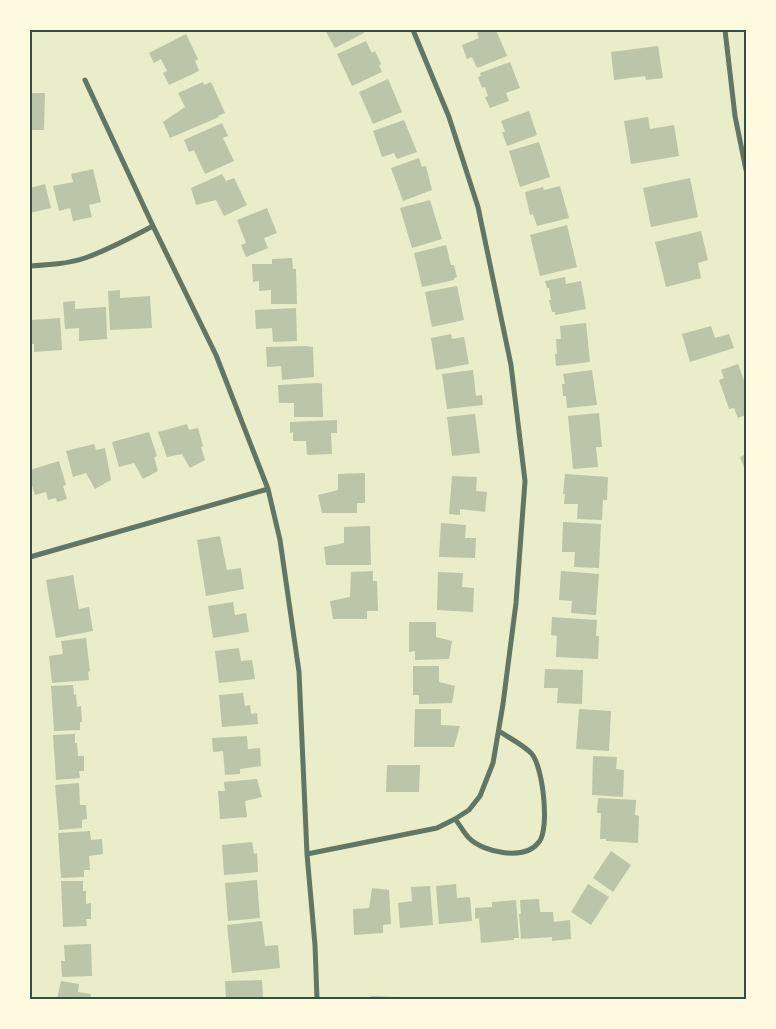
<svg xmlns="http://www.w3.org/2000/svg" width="776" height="1029" font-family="Barlow,sans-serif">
<rect width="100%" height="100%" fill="#e9edc9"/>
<path fill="#bcc5a7" d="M325,30H362L364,33L335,48Z
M484,30H496L507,56L477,68L472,57L467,59L462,45L479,38L477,33Z
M186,34L198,59L195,61L199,71L169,85L163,73L167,71L161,59L154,63L149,53Z
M366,41L372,53L375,51L381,64L379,65L382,72L352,86L337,54Z
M658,46L663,78L646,80L645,76L614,80L611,52Z
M510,62L520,88L506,93L509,101L490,108L485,97L488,96L485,87L482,88L478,77L481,76L480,73Z
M388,79L402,112L373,124L359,92Z
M203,82L204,85L211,82L225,113L218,116L219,117L170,138L163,122L185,107L178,93Z
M30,93H45L44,130H30Z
M529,111L537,135L507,146L502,132H505L501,121Z
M648,117L650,129L674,125L679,156L631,164L624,121Z
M404,120L417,152L397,159L394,153L382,157L373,131Z
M222,123L228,136L223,138L234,161L205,174L194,150L189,152L184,140Z
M539,142L550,177L520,187L509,151Z
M419,158L422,167L426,166L432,190L403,201L391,168Z
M93,169L101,202L89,205L92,217L73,221L70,208L59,211L53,186L73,182L71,174Z
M222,174L226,181L234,178L247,205L224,216L216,200L196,205L191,188Z
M690,178L698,217L651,227L643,188Z
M45,184L51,208L30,213V188Z
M560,186L569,218L537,226L533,214L530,215L525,192L543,187L544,190Z
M430,200L442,239L412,248L400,208Z
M267,208L277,233L264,238L268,248L246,257L241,245L246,243L237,220Z
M567,225L577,267L540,276L530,235Z
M701,231L708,260L698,263L701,278L666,287L655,242Z
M446,245L451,265H454L457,277L454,278V280L422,287L414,253Z
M292,258L293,269H296L297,304H271V290L259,291V281L253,282L252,264H272V259Z
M565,277L566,284L581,281L586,309L555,315V312H552L549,300H551L549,288H547L545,281Z
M457,286L464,320L432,327L425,292Z
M120,290V298L150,296L152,328L110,330L108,291Z
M75,301V309L106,307L107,339L79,341V328L65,329L63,302Z
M296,308L297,341L273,342L272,328L256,329L255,310Z
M30,317H32V320L60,318L62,350L34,352V344H30Z
M586,323L590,362L556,366L555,354H557L556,339H561L560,326Z
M711,326L715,338L729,334L734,348L690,362L682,334Z
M451,334L452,339L464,337L469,364L436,370L431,338Z
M306,346L313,347L314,377L282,380L281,366L267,367L266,347Z
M738,364L746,386V415L738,418L734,408L729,409L719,380L724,378L721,370Z
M473,370L476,396L482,395L483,405L447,409L442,374Z
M592,370L597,405L567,408L566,396H563L562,384H565L563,374Z
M318,383L322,384L323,417H294V403H279L278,385Z
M599,413L602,447H596L598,467L573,469L568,416Z
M475,414L480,453L452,456L447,417Z
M337,420V433H331L332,454L307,455L306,441H293V432L290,433V422Z
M187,424L189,430L198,428L203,446L201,447L205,460L190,468L182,454L167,457L158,432Z
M149,432L157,456L154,457L158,471L143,479L134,463L119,467L112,442Z
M94,444L96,450L105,448L111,480L95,489L86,473L73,477L66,451Z
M746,454V473L740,457Z
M59,461L66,485L63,486L67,499L57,502L56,498L48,500L46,492L35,495L30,479V470Z
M365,473V503H357V513H322L318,495L338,490V474Z
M565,474L608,477L607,500H603L602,520L577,519L578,504H564L565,494H563Z
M452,476L477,477L476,491L487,492L485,512L460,509V515L449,514Z
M563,522L601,524L599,568L574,567L575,552H562Z
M441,523L466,525L465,538H476L475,558L439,557Z
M370,526L371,565H326L324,547L344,543V527Z
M220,536L227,570L241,568L244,589L206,596L197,540Z
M373,571V581H377L378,611H367V619H333L330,601L350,597L351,572Z
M561,571L599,574L596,615L571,613L572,601L559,600Z
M438,572L463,573L462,587L474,588L473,612L437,610Z
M73,575L79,609L89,607L93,631L56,638L46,580Z
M233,602L235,615L246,613L249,632L213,638L208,606Z
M552,617L597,620L596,636H599L598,659L556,657L557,636L551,635Z
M409,622H436V637L452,641L449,659L415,660V651L409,652Z
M86,638L90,671L88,672L89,680L52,683L49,656L63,654L61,641Z
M239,648L241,661L252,660L255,679L219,683L215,651Z
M413,666H439V682L455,686L452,703L419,704V695H413Z
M545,669L583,670L582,704L557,703L558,688H544Z
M73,685L74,695L76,694L77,707L81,706L82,722H80V730L54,731L51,686Z
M243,693L245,706L250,705L251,714L257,713L258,724L222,727L219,695Z
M415,709H441V725L460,726L454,747H414Z
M579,709L611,711L609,751L576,749Z
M75,734V743H77L78,756H84V771H79L80,778L56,780L53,735Z
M247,736L248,749L260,748L261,766L240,769V774L225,775L223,751L213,752L212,738Z
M593,756L617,757L616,769L624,770L623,797L592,795Z
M387,765H420L419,792H386Z
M257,779L262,797L245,801L247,817L220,819L218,791H225L224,782Z
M79,783L80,805H86L87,819L82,820V828L59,830L55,785Z
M598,798L636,800L635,815L639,816L638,843L606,841V839H600L601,813H597Z
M90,831L91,840L102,839L103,854L89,856L90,870H84V877L61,878L58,833Z
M252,842L254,854L257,853L258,872L224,875L222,845Z
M611,851L631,865L613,892L593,878Z
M257,880L260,918L228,921L225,883Z
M61,881H83V891H86V904L91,903V919H86L87,926L63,927Z
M456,884L457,898L470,897L472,921L439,924L436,886Z
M588,884L609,897L591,925L571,912Z
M430,886L433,925L400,928L398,903L412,901L411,887Z
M372,888L389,890L391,924L383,925V933L354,935L353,909L369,908Z
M539,899L540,912H553L554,922L570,920L571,939L552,941V937L521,939L519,914H521L520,900Z
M516,900L519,938H514V940L481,943L479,918L475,919V908L492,907V902Z
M262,921L265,946L278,945L280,968L232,973L227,925Z
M91,944L92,976L62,977L61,961H65L64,945Z
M262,980L263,999H226L225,981Z
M61,981L79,984L78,992L91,994L90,999H57Z
M371,996L396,997V999H371Z"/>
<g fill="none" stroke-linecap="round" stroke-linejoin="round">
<path stroke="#617663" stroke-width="5" d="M725,30L735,116L746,170
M85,80L153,226L216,355L268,489L280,540L299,672L307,854L315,945L317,999
M30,266C48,265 67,264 85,258C108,250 130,238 153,226
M30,557L268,489
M455,819C460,825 464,833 469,838C484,853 525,861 539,842C550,829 543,765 531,753C522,744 509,738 499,731
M307,854L437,828L455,819L469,810L480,796L493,763L503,704L516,603L525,481L511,365L478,207L449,117L413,30"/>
</g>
<rect width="776" height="1029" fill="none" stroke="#fefae0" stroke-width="62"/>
<rect x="31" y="31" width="714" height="967" fill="none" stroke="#344e41" stroke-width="2"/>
</svg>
